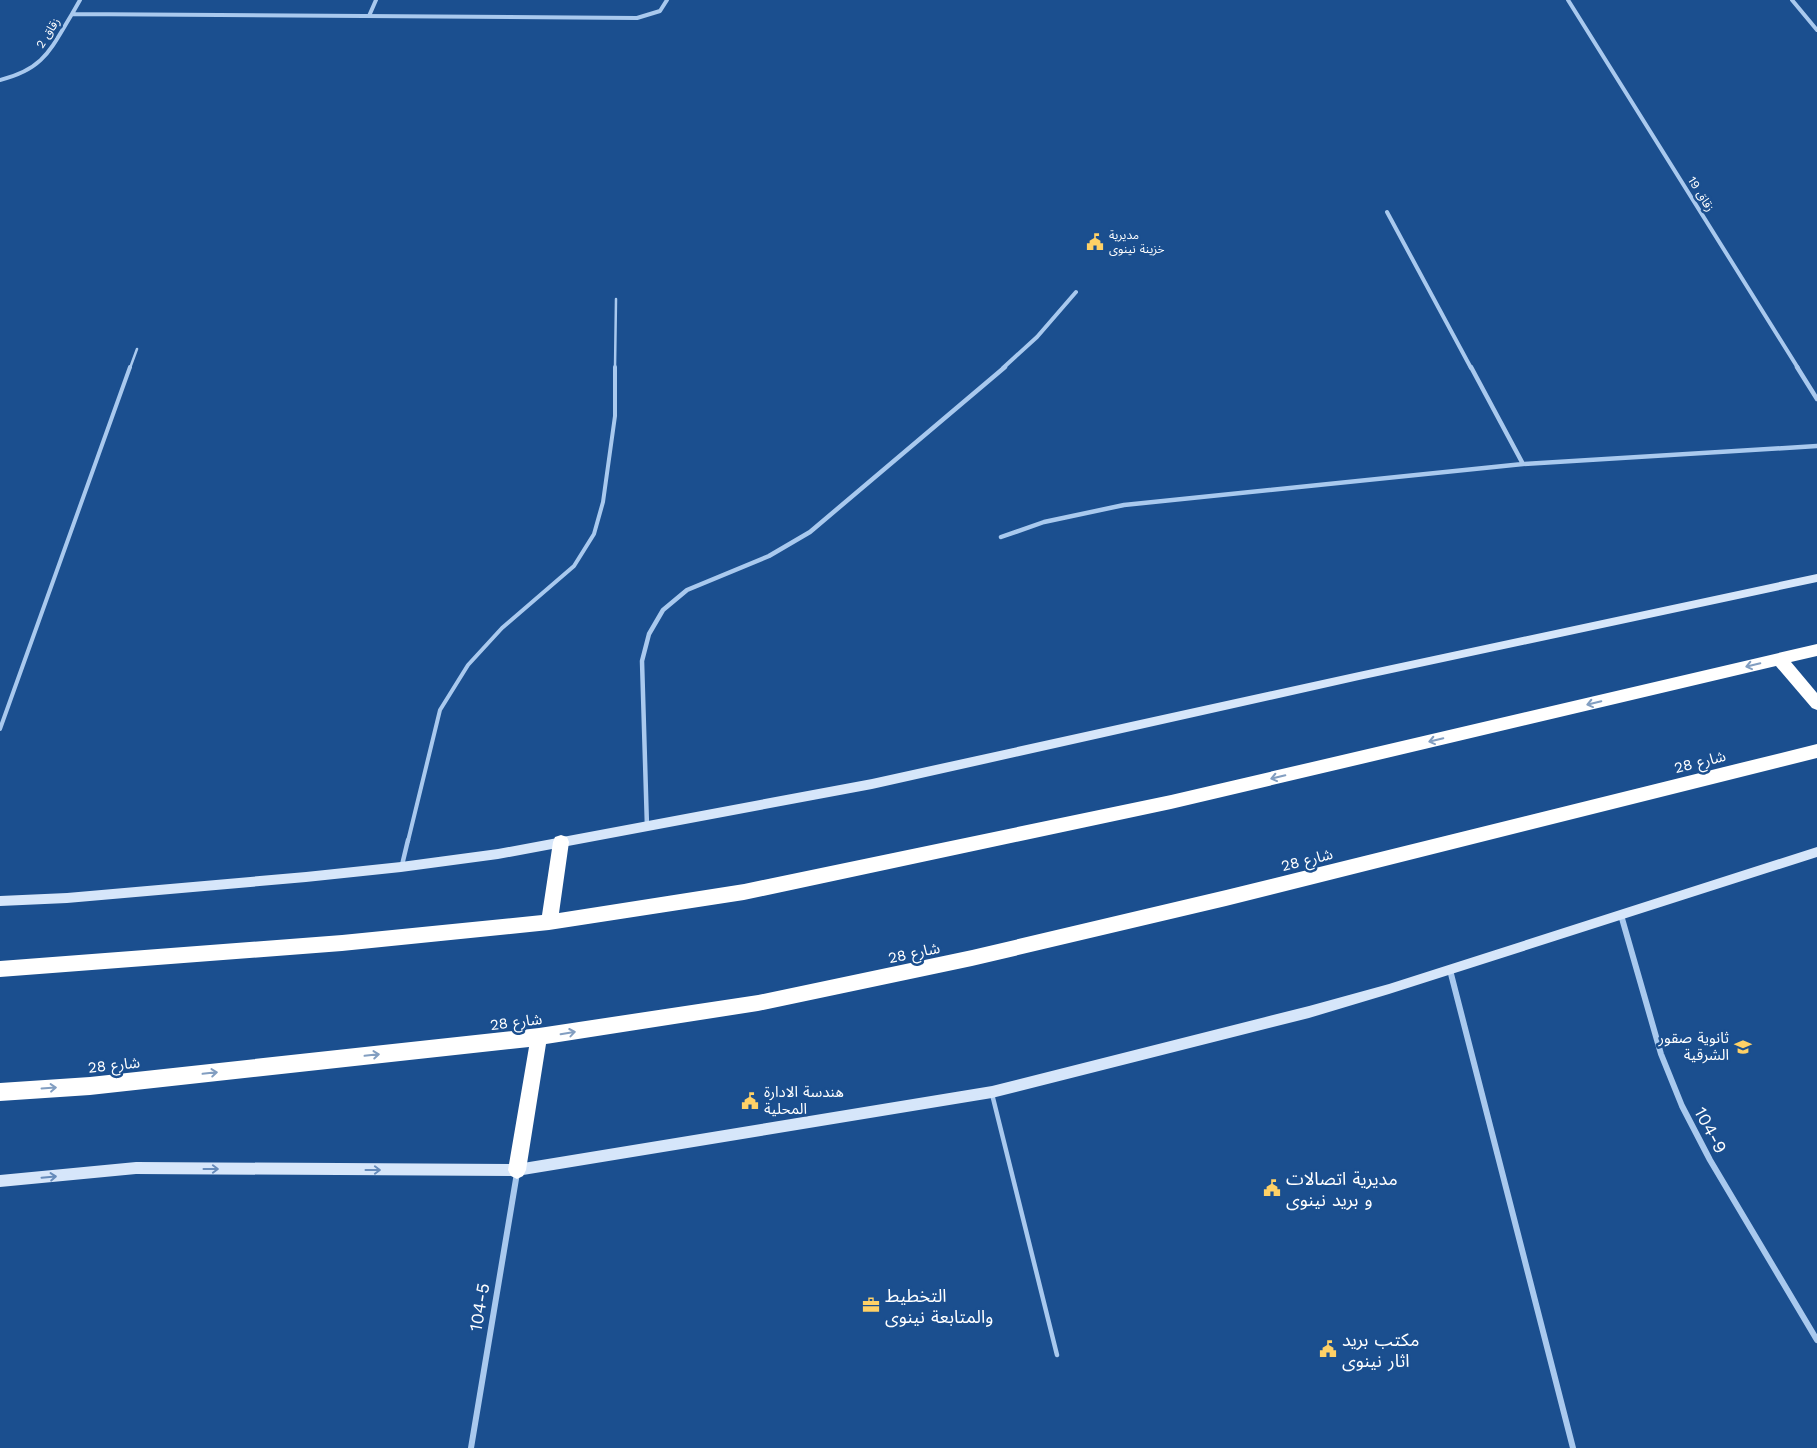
<svg xmlns="http://www.w3.org/2000/svg" width="1817" height="1448" font-family="'Work Sans','Noto Sans Arabic',sans-serif">
<rect width="100%" height="100%" fill="#1b4f8f"/>
<g fill="none" stroke-linecap="round" stroke-linejoin="round">
<path stroke="#a9c9ee" stroke-width="2.5" d="M130,368L137,349
M615,368L616,299"/>
<path stroke="#a9c9ee" stroke-width="4" d="M0,729L130,367
M408,841L440,710L468,665L502,628L574,566L594,534L603,502L615,416V367"/>
<path stroke="#a9c9ee" stroke-width="4.5" d="M402,865L408,840
M992,1094L1057,1355"/>
<path stroke="#a9c9ee" stroke-width="4" d="M1568,0L1798,368
M1792,0L1817,30
M72,14L80,0
M369,16L376,0
M0,80C44,69 50,50 72,14L637,18L660,11L667,0
M1387,212L1471,368
M1003,368L1037,337L1076,292"/>
<path stroke="#a9c9ee" stroke-width="4.5" d="M1471,367L1523,464
M1797,367L1817,399
M1001,537L1044,522L1124,505L1523,464L1817,446
M647,827L642,661L649,634L663,610L687,590L769,556L810,532L1005,367"/>
<path stroke="#a9c9ee" stroke-width="6" d="M1621,915L1661,1054L1682,1106L1710,1160L1817,1340
M1450,970L1573,1448
M471,1448L517,1173"/>
<path fill="#d6e6fa" fill-rule="evenodd" d="M1817,574V582L1359,680L872,789L498,859L401,872L306,882L67,903L0,906V896L67,893L306,872L401,862L498,849L872,779L1359,672Z
M1817,847V857L1389,994L1309,1018L992,1098L517,1176L136,1174L0,1187V1175L136,1162L517,1164L992,1086L1309,1006L1389,984Z"/>
<path fill="#fff" fill-rule="evenodd" d="M1817,644V656L1791,662L1817,693V710L1812,708L1776,666L1171,809L744,900L549,930L342,951L0,977V961L342,935L542,915L553,842L555,837L561,835L567,837L569,842L559,913L744,884L1171,795Z
M1817,744V758L1226,906L972,966L758,1011L546,1044L526,1170L523,1176L517,1179L511,1176L508,1170L529,1047L90,1095L0,1101V1083L90,1077L539,1028L758,995L972,950L1226,890Z"/>
</g>
<defs><path id="oneway-shaft" d="M-6 0H5M1.5-3L5.5 0L1.5 3" fill="none" stroke-width="1.6" stroke-linecap="round" stroke-linejoin="round" transform="scale(1.25)"/></defs>
<g stroke="#829ec1">
<use href="#oneway-shaft" transform="translate(1753 665) rotate(167)"/>
<use href="#oneway-shaft" transform="translate(1594 703) rotate(167)"/>
<use href="#oneway-shaft" transform="translate(1436 740) rotate(167)"/>
<use href="#oneway-shaft" transform="translate(1278 777) rotate(167)"/>
<use href="#oneway-shaft" transform="translate(568 1033) rotate(-9)"/>
<use href="#oneway-shaft" transform="translate(372 1055) rotate(-6)"/>
<use href="#oneway-shaft" transform="translate(210 1073) rotate(-6)"/>
<use href="#oneway-shaft" transform="translate(49 1088) rotate(-4)"/>
</g>
<g stroke="#668bba">
<use href="#oneway-shaft" transform="translate(211 1169)"/>
<use href="#oneway-shaft" transform="translate(373 1170)"/>
<use href="#oneway-shaft" transform="translate(49 1177) rotate(-5)"/>
</g>
<defs>
<g id="civic-bare" transform="scale(1.35)"><path d="M-.6-6.5H3V-4.5H.6V-3L4-1V1h2V6H-6V1h2V-1L-.6-3ZM-1.2 2.5V6h2.4V2.5Z" fill="#ffd166" stroke="#1b4f8f" stroke-width="2.5" paint-order="stroke"/></g>
<g id="school-bare" transform="scale(1.35)"><path d="M0-5L7-2L0 1L-7-2ZM-4 1L0 2.5L4 1V4Q0 6-4 4Z" fill="#ffd166" stroke="#1b4f8f" stroke-width="2.5" paint-order="stroke"/></g>
<g id="office-bare" transform="scale(1.35)"><path d="M-6-3h4V-5.5h4V-3h4V5H-6ZM-1-4.5V-3h2v-1.5ZM-6 0V1H6V0Z" fill="#ffd166" stroke="#1b4f8f" stroke-width="2.5" paint-order="stroke"/></g>
</defs>
<g fill-rule="evenodd">
<use href="#civic-bare" x="1095" y="242"/>
<use href="#school-bare" x="1743" y="1047"/>
<use href="#civic-bare" x="750" y="1101"/>
<use href="#civic-bare" x="1272" y="1188"/>
<use href="#office-bare" x="871" y="1305"/>
<use href="#civic-bare" x="1328" y="1349"/>
</g>
<g text-anchor="middle" dominant-baseline="central" stroke-width="5" stroke-linejoin="round" paint-order="stroke">
<g font-size="12" fill="#fff" stroke="#1b4f8f">
<text transform="translate(48 33) rotate(-58)">زقاق 2</text>
<text transform="translate(1701 194) rotate(58)">زقاق 19</text>
</g>
<g font-size="12" fill="#fff" stroke="#1b4f8f" text-anchor="start">
<text x="1109" y="235">مديرية<tspan x="1109" dy="14">خزينة نينوى</tspan></text>
</g>
<g font-size="15" fill="#fff" stroke="#1b4f8f">
<text transform="translate(1700 762) rotate(-14)">شارع 28</text>
<text transform="translate(1307 860) rotate(-14)">شارع 28</text>
<text transform="translate(914 953) rotate(-12)">شارع 28</text>
<text transform="translate(516 1022) rotate(-7)">شارع 28</text>
<text transform="translate(114 1065) rotate(-6)">شارع 28</text>
</g>
<g font-size="15" fill="#fff" stroke="#1b4f8f" text-anchor="end">
<text x="1729" y="1038">ثانوية صقور<tspan x="1729" dy="17">الشرقية</tspan></text>
<text x="764" y="1092" text-anchor="start">هندسة الادارة<tspan x="764" dy="17">المحلية</tspan></text>
</g>
<g font-size="18" fill="#fff" stroke="#1b4f8f">
<text transform="translate(1711 1130) rotate(62)">104-9</text>
<text transform="translate(479 1307) rotate(-80)">104-5</text>
</g>
<g font-size="18" fill="#fff" stroke="#1b4f8f" text-anchor="start">
<text x="1286" y="1178">مديرية اتصالات<tspan x="1286" dy="21">و بريد نينوى</tspan></text>
<text x="885" y="1295">التخطيط<tspan x="885" dy="21">والمتابعة نينوى</tspan></text>
<text x="1342" y="1339">مكتب بريد<tspan x="1342" dy="21">اثار نينوى</tspan></text>
</g>
</g>
</svg>
